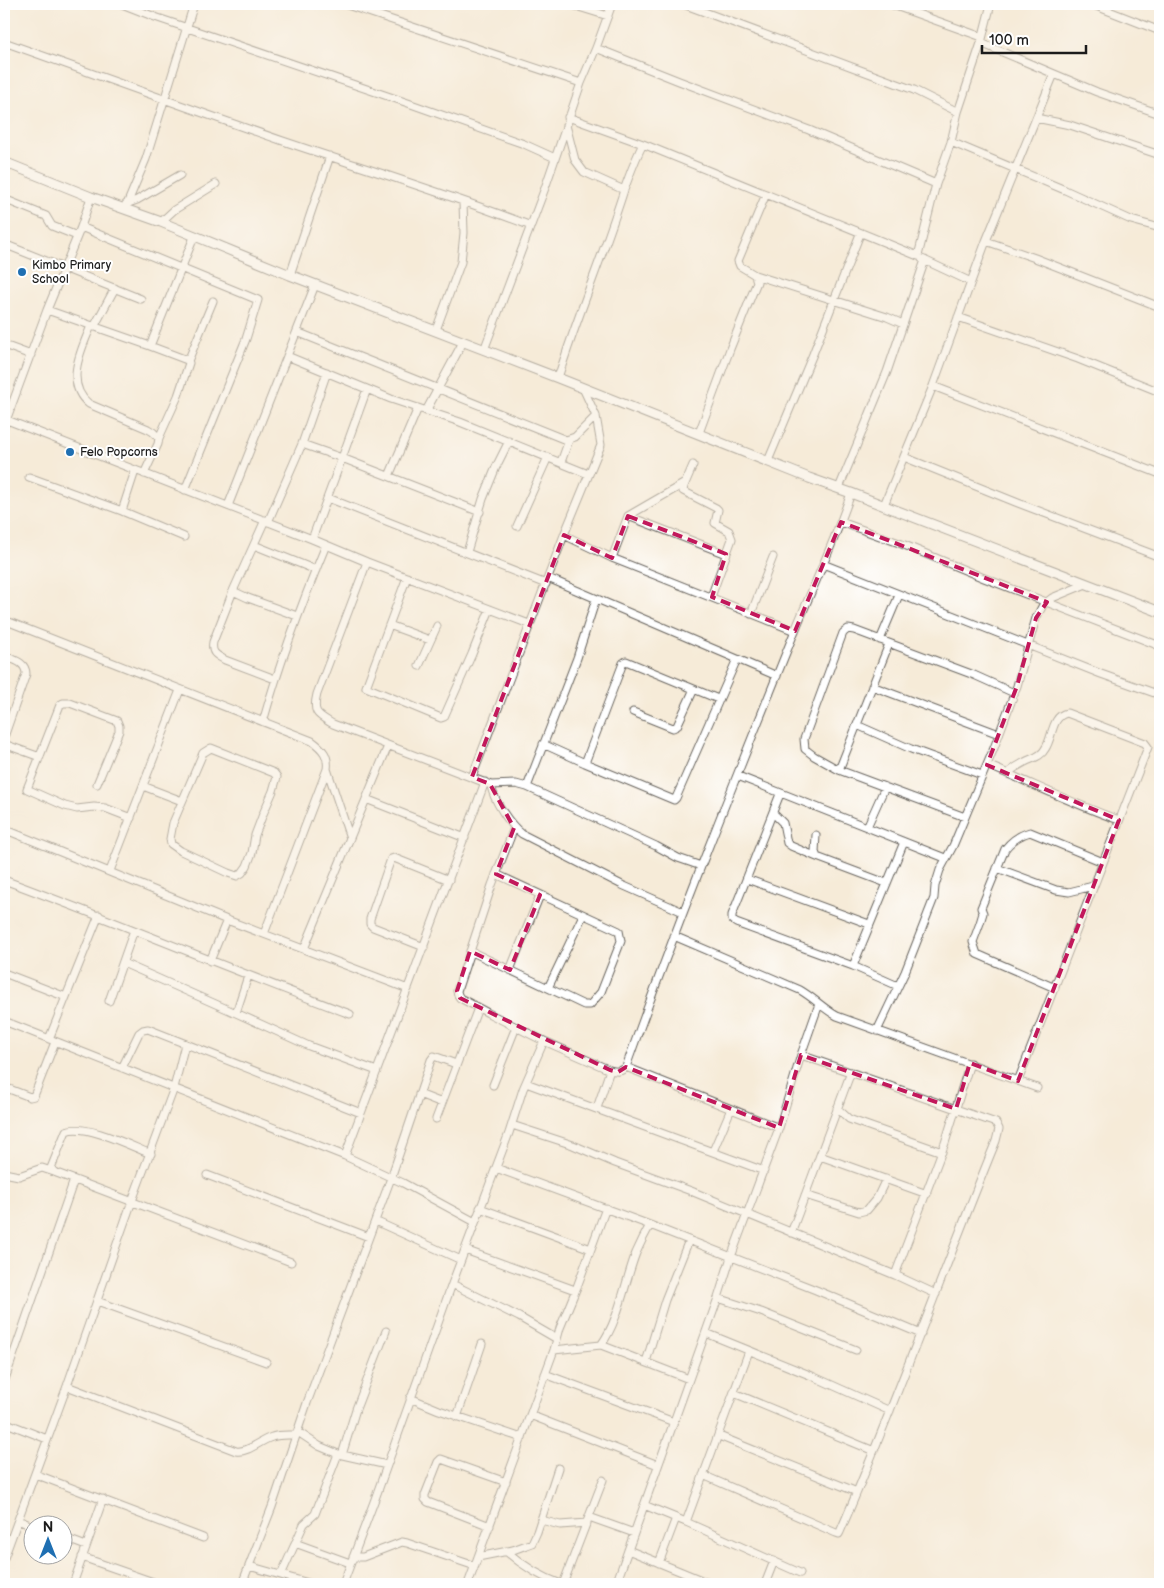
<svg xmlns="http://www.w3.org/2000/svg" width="1164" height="1588" font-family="'Balsamiq Sans',sans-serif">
<rect width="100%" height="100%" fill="#fff"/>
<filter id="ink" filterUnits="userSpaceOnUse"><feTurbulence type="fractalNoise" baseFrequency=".02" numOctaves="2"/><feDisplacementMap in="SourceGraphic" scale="10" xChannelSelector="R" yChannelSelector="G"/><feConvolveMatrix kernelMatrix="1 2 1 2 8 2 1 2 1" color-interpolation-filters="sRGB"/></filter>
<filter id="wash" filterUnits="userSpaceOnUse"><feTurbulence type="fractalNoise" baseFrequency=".0096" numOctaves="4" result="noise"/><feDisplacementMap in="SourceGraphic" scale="20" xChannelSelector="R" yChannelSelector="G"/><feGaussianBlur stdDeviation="1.12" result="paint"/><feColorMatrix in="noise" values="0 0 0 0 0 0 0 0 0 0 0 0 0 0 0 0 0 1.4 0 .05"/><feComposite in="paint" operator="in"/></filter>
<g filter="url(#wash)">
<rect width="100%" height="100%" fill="#f6ebd8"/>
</g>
<g filter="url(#ink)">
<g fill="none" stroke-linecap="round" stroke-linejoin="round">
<g stroke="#68645e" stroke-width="9">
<path id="minor" d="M122,4L155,17L408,103L524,144L555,158
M344,4L581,83
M569,4L608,16
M683,4L914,90L958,112
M890,4L982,37
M1091,4L1160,31
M4,42C97,75 190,109 283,141C366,169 449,194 531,226
M981,43L1097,92L1160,114
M596,48L679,81L809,130L936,184
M568,117L643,144L918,256L936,184L951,142L958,112L981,43L991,4
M1036,118L1070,125L1160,155
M566,125L575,160L584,172L624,190
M951,142L1065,190L1131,220L1160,228
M4,199L46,216L52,226L77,236
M126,204L137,200L180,175
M125,209L146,159L194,4
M161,222L174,210L216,184
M81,227L258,300L246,339L185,490
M986,241L1035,258L1160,307
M4,244L141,299
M922,259L971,282
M290,275L330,156
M755,275L887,317L903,324
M47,310L150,346
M958,317L1078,359L1160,392
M91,326C81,350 64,384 89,404L148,429L153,432L159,438L158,444L144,474
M94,327L115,288
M436,330L461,262L464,233L463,202
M297,332L566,440L575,437L596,416
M4,345L31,355
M484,350L545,188L581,83L596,48L612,4
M287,356L391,399L460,422L588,474
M188,361L213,301
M558,378C578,314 604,253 624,190C630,174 635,159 643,144
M933,386L1160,474
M367,389L342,458L480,512
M426,411L463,342
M7,420L312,539L367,562L529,624
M4,426L47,310L81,227L91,197
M699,433L730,349L757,282L755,275L740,266L738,261L766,194
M159,438L178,396L189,363L187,360L150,346L194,237
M904,457L1018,503L1160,557
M768,461L813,354L860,234
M561,462L569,440
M693,465L684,486L683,491L716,508L718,510L715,523L729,531L732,539L711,597
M389,476L418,408
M29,477L122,511L184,537
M839,488L887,372L925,260
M328,498L546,584
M884,505L933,386L986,241L1054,74
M228,506L315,285
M122,511L135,471
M628,516L726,554
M265,520L233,591L213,642C211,653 216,655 225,660L275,679
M268,522L302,444
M841,522L902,544L984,578L1160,646
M517,526L548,457
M564,535L612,558L795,631
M312,539L342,458L302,444L327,372
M254,545L316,570
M467,552L483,499L496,467L509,441
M612,558L628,516L685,483
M367,562L317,694C312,714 318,715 333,724L491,785L516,784L527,787L656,846L678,858L701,866
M823,564L1101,674L1160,695
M407,577L366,687L441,718L444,717L472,654L490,609
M548,578L777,676
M233,591L248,598L297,616
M751,614L773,557
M4,620L312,741C323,749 329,756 327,769L264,934
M389,625L430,640
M880,640L899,595
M4,656C14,660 26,662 26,674L4,737
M419,666L437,626
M872,686L999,734
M633,712L673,728L677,726L694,689
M263,722C280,661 302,603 326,545
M857,725L911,749L982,775
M4,744L40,757
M543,744L585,763L623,663L626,661L718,699
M211,748L274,773L277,777L273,791L263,814L255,835L252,853L247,866L242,873L237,876L228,873L181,851L171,844L170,839L173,823L203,753Z
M585,763L674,800L676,798L737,659
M987,765C1031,783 1074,804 1119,820
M327,769L350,838
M839,770L889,644
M1008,773C1013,769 1019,765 1025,762C1032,758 1041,757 1045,749C1053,738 1051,716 1067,713L1145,743L1148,747L1018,1081
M738,776L945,858
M472,777L564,535L601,445L596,416L583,388
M97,784L119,731V726L117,721L70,703H63L60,705L27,789L65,806L77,809L94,807L105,808L131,818
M491,785C493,800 510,825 522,834L622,885L683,912
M143,786L182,801
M527,787L577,658L596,599
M780,794L732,915V920L736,923L853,966
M366,799L465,838
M773,813L783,823L787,843L791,846L817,857
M965,817L839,770L814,756L805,749L804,739L843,633L848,629L854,630L974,675L1014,693
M867,827L885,787
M514,828L492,885L457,991L458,995L460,998L488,1013L544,1041L610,1070C617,1072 621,1072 626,1067C678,921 736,777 794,633C813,586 835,541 851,493
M4,829L227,920L408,989
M816,835L815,852L817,857L886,883
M997,868L1056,890L1069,892L1093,886
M110,871L180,690
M747,879L869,924
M4,880C120,923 234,971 350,1014
M674,936L800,990C814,998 824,1009 837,1016L1037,1088
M424,947L373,927L370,924V919L391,859L394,858L449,880
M304,949L388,746
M470,951L584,1005H590L601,992L621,941L619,931L496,874
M210,961L227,920
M123,963L236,1013
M510,970L540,895
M4,973L66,997
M248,976L236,1013L309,1046L377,1071
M898,986L853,966L904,842
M548,988L583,915
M1055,988L977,954L973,942L980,923L983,913L981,908L1005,849C1012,840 1019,835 1030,832L1103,862
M109,1001L134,930
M4,1021L345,1156L403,1183L475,1222
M877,1031L905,972L934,898L935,886L940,870L953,846L994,748L1017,686L1036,618L1043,605L1052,598L1086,584
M49,1039L99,915
M626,1067L779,1128
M122,1068L139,1033L143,1030L148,1029L361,1113
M526,1083L764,1171
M493,1085L516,1027
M4,1087L30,1097L34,1096L55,1042
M419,1094L442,1103
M597,1108L610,1070
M837,1108L849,1119L857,1122L942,1152
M436,1119L478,1008
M512,1125L573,1145L615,1163L691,1191L895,1275L936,1294
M713,1151L731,1109
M151,1154C131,1146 85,1123 66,1131L51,1168L54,1172L291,1262
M345,1156L485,782
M820,1156L927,1194
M496,1168L650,1225L816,1290L921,1334
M4,1173L19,1176L42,1168L54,1172
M207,1175L369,1237
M805,1195L859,1212L867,1210L877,1198L886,1179
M480,1208L591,1249
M375,1221L461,1260
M791,1233L851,1072
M465,1250L575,1290
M895,1275L945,1143L970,1063
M452,1284L519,1317L557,1339
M718,1298L761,1312L856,1350
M97,1301L266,1362
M706,1333L812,1376L890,1411
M601,1345L689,1379
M554,1350L601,1345C619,1321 625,1281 636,1253C640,1244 645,1234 650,1225
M646,1362L665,1300L689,1240
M545,1374L674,1422
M4,1382L74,1180
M67,1386L236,1451C248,1453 261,1440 272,1437C280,1434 288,1435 296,1435
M734,1393L874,1451
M410,1398L439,1410L522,1438
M530,1415L658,1465
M457,1417L482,1344
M4,1422L47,1439
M298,1432L319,1446L338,1454L387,1465
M719,1436L857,1492
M342,1455L356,1409L386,1331
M35,1474L203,1538
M703,1475L836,1533L839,1534L840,1532C896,1403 943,1270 996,1141L999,1129L996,1123L801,1055
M644,1505L686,1522L800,1573
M589,1517L634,1533
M18,1520L32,1526
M541,1520L560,1525L587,1523
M686,1522L749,1351
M490,1526L428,1502L425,1499V1495L438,1462L441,1459L506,1482
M62,1537L86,1546
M295,1543L350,1563
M628,1550L711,1584
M506,1551C522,1565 541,1577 561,1584
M82,1557L159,1584
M353,1557H363L402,1542L407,1543L475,1566
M478,1557L513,1550L532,1543L537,1532L558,1468
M4,1558L67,1386L132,1201L174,1088L185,1044
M659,1563L676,1518
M249,1566L312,1584
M281,1575L304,1524L315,1514L338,1454
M73,1584L103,1499
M242,1584L272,1507L307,1403L391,1178L431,1060L434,1056L456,1064
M343,1584L375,1499L452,1284L509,1133L523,1089L544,1041
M468,1584L554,1350L560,1328L577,1287L606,1208
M563,1584L603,1480
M616,1584L718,1298L731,1257L779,1128L801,1055L819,1004
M765,1584L774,1561"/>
</g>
<g stroke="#68645e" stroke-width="11">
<path id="tertiary" d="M4,162L91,197L161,222L290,275L558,378L809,478L851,493L1160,612"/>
</g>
<use href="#minor" stroke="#fff" stroke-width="7"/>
<use href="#tertiary" stroke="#fff" stroke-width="9"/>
</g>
</g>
<path d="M0 0H1164V1588H0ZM628,516L726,554L712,597L795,631L841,522L1047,602L1036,618L1017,686L987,765L1119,820L1018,1081L970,1063L956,1109L801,1055L779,1128L626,1067L618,1072L610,1070L460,998L457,991L470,951L510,970L540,895L496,874L514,828L490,784L472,777L564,535L612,558Z" fill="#f6ebd8" fill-opacity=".55" fill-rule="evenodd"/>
<path fill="none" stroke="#c2185b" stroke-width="4" stroke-dasharray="10 6" stroke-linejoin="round" d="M628,516L726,554L712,597L795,631L841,522L1047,602L1036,618L1017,686L987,765L1119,820L1018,1081L970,1063L956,1109L801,1055L779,1128L626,1067L618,1072L610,1070L460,998L457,991L470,951L510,970L540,895L496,874L514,828L490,784L472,777L564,535L612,558Z"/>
<g fill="#1f6fb2" stroke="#fff" stroke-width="2">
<circle cx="22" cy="272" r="5"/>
<circle cx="70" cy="452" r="5"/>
</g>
<g text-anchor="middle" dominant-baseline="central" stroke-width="4" stroke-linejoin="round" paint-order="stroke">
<g font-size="12" fill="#1c1c1c" stroke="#fff" text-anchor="start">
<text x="32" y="265">Kimbo Primary<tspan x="32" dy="14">School</tspan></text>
<text x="80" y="452">Felo Popcorns</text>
</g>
</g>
<rect width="1164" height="1588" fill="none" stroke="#fff" stroke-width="20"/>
<g transform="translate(48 1540)"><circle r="24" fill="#ffffff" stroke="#a4a4a4"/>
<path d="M0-4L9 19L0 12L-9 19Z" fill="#1f6fb2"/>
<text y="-8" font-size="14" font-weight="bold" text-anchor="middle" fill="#1c1c1c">N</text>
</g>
<path d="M982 45v8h104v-8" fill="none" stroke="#1c1c1c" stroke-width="2.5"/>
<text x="989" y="45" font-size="15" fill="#1c1c1c" stroke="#ffffff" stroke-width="4" paint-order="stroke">100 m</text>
</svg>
